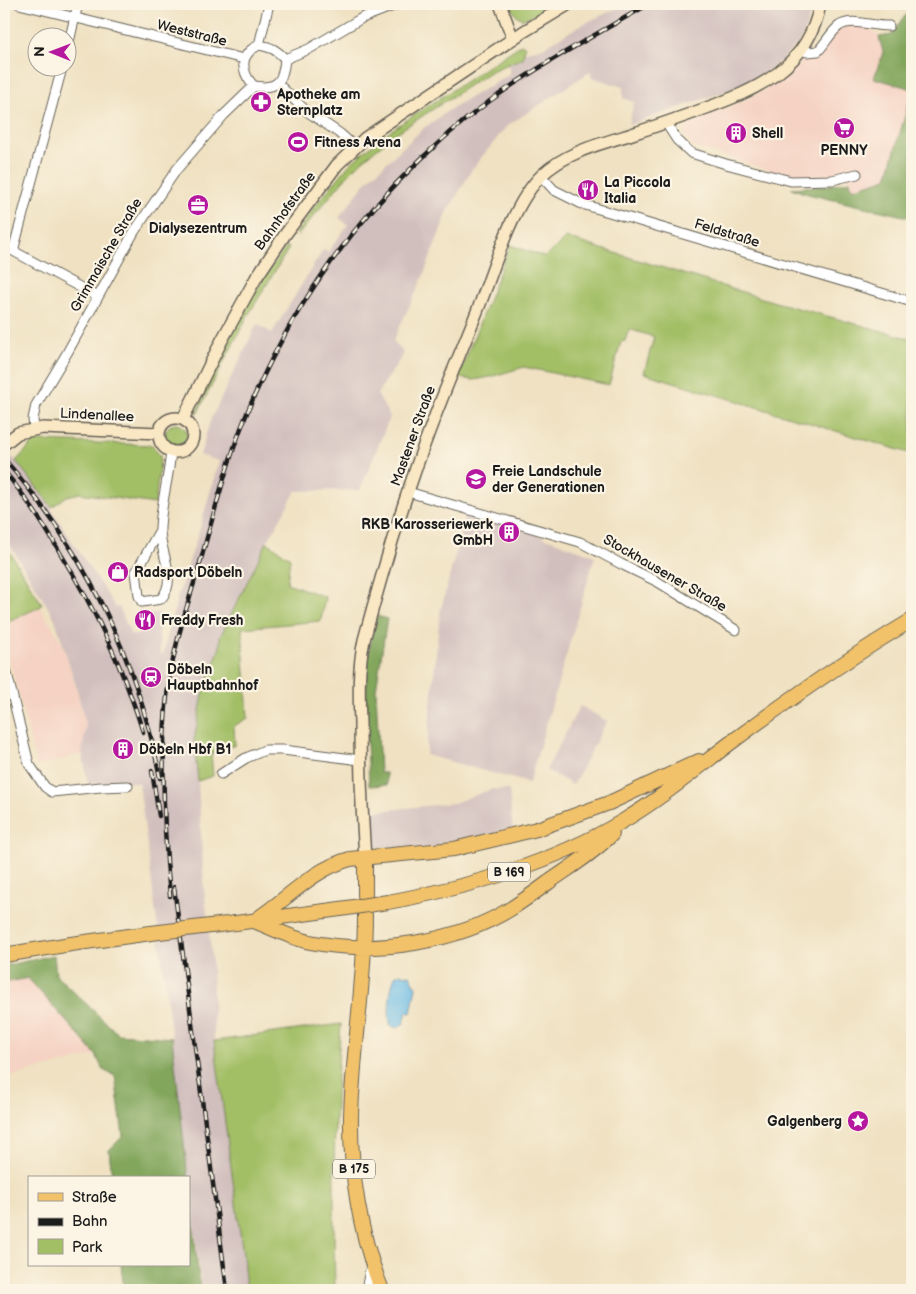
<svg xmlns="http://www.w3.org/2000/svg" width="916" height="1294" font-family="'Balsamiq Sans',sans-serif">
<rect width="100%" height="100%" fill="#fcf5e5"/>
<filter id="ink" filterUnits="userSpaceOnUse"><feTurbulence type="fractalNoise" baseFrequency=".02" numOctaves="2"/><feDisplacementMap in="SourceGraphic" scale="10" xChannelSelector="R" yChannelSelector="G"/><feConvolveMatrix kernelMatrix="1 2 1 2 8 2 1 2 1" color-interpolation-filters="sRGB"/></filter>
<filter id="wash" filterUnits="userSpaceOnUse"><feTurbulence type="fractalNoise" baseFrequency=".0096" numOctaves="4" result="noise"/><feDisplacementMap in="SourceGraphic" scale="20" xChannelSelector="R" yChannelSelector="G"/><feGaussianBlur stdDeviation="1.12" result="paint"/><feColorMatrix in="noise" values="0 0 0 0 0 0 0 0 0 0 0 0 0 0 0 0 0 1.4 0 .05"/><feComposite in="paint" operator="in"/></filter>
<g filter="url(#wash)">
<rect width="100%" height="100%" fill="#efe1c1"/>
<path fill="#f5d2c3" d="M851,23L867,26L879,37L883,52L874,78L912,89L887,178L852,189L847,174L806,176H793L771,171L712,152L692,147L685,137V131L689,125L742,102L776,83L788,75L801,61L818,53L840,29Z
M40,607L63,645L87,725L82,754L37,766L4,639V623Z
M28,978L96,1055L4,1078V983Z"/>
<path fill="#d1bfbd" d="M626,4H814L802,38L781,61L755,81L629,125L634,102L623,98V87L591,77V71L507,126L472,169L447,213L423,277L393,341L401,349L403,355L377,394L390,417L360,490L296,491L267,542L220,637V647L204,690L194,741L198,781L204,888L212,960L214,1041L243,1255L246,1290H202L172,1038L139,783L108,782L88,784L82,752L86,725L76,686L55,619L4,535V450L16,461L52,507L51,509L116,608L119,607L131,635H138L137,622H134V615L160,613L161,620H158L159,634L160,654H163L178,595L198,535L219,461L200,455L210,421L257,324L272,333L323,250L328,252L348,225L339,218L367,181L424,128L455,106L509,75V64L523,58L524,53L546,46L579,26Z
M467,509L595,556L529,783L426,755L440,613Z
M580,706L607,721L573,785L546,770Z
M492,789L509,790L513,832L431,848H375L368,812L454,803Z"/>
<path fill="#a3bf66" stroke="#606e41" d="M509,4H555L538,14L522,19L516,15Z
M522,44L525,47L523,58L491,71L392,136L363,160L346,177L298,235L296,234L314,207L350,164L361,154L387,133Z
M566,238L775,302L912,339V454L644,373L654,337L629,329L625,341L621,342L609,385L524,367L490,377L474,380L458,378L510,245L545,257Z
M287,246L289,248L247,317L197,414H195L234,328L265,276Z
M165 435a11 11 0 1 1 22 0a11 11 0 1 1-22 0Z
M40,441L152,445L160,456V462L155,504L80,493L67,496L52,507L16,461L34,442Z
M267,542L290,558L287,583L325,597L321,621L242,628L248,718L234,726L235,745L211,754L213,776L198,781L194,741L204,690L220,647V637Z
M4,543L42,604L40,607L4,623Z
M341,1024C333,1112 333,1202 335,1290H246L243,1255L214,1041Z"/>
<path fill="#82a65b" stroke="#4f613c" d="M912,10V89L874,78L883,52L879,37L892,35L902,19Z
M912,91V218L808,194L791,188L830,185L850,181L852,189L887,178Z
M377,616L387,619L376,690L380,773H386L387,785L369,786C367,729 360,671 377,616Z
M54,955L56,975L118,1034L172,1038L188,1178H112L109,1150L123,1136L115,1076L103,1070L96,1055L28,978L4,983V966Z
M189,1183L200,1290H124L121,1265H189Z"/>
<path fill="#6bbce6" stroke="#446c81" d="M401,974L410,975L416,987L411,1013L407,1012L404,1023L398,1028L391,1026C387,1017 390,982 396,975Z"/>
</g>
<g filter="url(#ink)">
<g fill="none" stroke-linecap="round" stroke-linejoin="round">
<g stroke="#666156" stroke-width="11">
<path id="minor" d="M19,4L244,59
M259,45C271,47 277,50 285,59C283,81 278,90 254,86C245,77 239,62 249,52C251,49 256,47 259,45Z
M259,45L269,4
M68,46L78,4
M801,50L807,52L818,51C825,44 831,32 839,26C852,17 873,27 889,26
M285,59L309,49L362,18L398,4
M278,84L305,110L339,133L355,147
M666,123L677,140L691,153L726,164L791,181L832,180L857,174
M541,176L554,190L582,204L912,302
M4,246L98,297
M13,251L62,68
M34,429L33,419L36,405L67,353L134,232L177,169L224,115L254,86
M408,492L580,542L621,564L658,582L736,630
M160,530L136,572L139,596L142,602L161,599C179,578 159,553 160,528C161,503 169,477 171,451
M4,661L29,764L45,787L52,792L101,787L128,786
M221,774L246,758L265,750H283L360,760
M366,1290L371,1265"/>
</g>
<g stroke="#666156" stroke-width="14">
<path id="secondary" d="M500,4L513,39
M159 435a17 17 0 1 1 34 0a17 17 0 1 1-34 0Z
M183,419L222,340L256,278L284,236L337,165L365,138L523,32L569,4
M4,444L18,433L43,428L159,433
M365,858C362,813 360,769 360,724C359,695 358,668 364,640C379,584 395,528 414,474C433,416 458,360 480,304C495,266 512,204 542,175C565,153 599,144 629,135C653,127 677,119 701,110C756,90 809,68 820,4"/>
</g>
<g stroke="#666156" stroke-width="16">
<path id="primary" d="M365,858V896
M388,902C469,887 551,864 623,821C662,798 697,768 733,741C791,698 850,657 912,620
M365,915C365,982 353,1049 351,1116C350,1173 360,1236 382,1290
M254,921C287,900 311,870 350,859L454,849L537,829L609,803L699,761
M254,921C272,928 291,938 310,942C374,955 456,943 512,908C524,900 537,891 549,882C569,868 595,852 612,834
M236,923L340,909
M4,955L71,944L151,933"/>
</g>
<use href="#minor" stroke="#fff" stroke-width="9"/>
<use href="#secondary" stroke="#fae7c3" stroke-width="11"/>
<use href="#primary" stroke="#f2c26a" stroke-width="14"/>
<g stroke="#1c1c1c" stroke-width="4.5">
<path id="rail" d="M4,459C84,549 138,660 160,778
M4,471C26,497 45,526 62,556C96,611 124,670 143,732
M152,771L159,816
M174,887L227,1290
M170,896C164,834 161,768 166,706C170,657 186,610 200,563C214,513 227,462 247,413C286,318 346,230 421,159C449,132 481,106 514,84C557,55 604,30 649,4"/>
</g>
<use href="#rail" stroke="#fcf5e5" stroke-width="2.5" stroke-dasharray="8" stroke-linecap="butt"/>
<g stroke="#666156" stroke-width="16" stroke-linecap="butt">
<path id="primary-bridge" d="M340,909L388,902
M151,933L236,923"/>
</g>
<use href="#primary-bridge" stroke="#f2c26a" stroke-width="14"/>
</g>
</g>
<defs>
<g id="pharmacy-disc" transform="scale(1.125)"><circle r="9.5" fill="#b5179e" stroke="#fcf5e5"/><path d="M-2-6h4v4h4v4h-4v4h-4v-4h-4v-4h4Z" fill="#fff"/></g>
<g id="supermarket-disc" transform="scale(1.125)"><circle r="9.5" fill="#b5179e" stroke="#fcf5e5"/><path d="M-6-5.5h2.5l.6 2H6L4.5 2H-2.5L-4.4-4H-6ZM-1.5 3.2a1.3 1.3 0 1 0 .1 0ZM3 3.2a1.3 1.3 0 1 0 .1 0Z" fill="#fff"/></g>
<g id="building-disc" transform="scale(1.125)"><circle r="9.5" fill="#b5179e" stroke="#fcf5e5"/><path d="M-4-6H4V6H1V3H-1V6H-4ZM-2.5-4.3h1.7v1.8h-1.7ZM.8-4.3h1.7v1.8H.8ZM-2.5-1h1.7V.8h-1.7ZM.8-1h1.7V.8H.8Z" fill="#fff"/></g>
<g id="stadium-disc" transform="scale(1.125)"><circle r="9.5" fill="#b5179e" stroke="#fcf5e5"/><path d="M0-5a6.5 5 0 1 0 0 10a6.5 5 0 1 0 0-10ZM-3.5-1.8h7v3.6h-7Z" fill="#fff"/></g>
<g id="restaurant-disc" transform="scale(1.125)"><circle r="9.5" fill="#b5179e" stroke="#fcf5e5"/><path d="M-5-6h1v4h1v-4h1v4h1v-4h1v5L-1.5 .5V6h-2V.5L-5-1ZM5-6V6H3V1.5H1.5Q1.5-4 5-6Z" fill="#fff"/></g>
<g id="office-disc" transform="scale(1.125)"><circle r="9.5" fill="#b5179e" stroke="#fcf5e5"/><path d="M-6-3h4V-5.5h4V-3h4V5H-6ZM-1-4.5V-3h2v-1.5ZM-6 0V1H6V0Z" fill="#fff"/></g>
<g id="school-disc" transform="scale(1.125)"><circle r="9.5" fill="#b5179e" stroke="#fcf5e5"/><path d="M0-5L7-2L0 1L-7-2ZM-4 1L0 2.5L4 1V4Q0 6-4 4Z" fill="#fff"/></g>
<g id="shop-disc" transform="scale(1.125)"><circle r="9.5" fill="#b5179e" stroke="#fcf5e5"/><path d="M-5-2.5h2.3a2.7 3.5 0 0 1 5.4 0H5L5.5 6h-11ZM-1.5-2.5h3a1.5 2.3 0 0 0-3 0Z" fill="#fff"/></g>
<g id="station-disc" transform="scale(1.125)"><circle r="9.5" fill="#b5179e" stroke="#fcf5e5"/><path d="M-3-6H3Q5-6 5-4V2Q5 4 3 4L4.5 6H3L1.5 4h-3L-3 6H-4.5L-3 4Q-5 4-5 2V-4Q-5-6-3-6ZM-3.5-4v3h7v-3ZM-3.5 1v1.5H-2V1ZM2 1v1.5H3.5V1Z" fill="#fff"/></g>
<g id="sight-disc" transform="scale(1.125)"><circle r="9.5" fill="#b5179e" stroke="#fcf5e5"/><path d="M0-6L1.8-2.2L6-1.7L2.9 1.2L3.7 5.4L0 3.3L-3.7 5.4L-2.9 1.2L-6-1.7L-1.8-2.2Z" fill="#fff"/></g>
</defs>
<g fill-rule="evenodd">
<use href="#pharmacy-disc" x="261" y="102"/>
<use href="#supermarket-disc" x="844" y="128"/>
<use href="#building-disc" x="736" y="133"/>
<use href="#stadium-disc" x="298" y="142"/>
<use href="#restaurant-disc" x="588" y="190"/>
<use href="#office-disc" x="198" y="205"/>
<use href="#school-disc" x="476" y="479"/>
<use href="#building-disc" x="509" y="532"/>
<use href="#shop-disc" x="118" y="572"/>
<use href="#restaurant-disc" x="145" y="620"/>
<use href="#station-disc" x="151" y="677"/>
<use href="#building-disc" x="123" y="749"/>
<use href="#sight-disc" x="858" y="1121"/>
</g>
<g text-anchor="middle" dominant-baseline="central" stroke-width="4.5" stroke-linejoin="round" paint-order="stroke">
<g fill="#fcf5e5" stroke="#5f5d58" stroke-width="1">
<rect x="488" y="862.5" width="42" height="19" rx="4"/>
<rect x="333" y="1159.5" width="42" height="19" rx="4"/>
</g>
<g font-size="12" font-weight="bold" fill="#1c1c1c">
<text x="509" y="872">B 169</text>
<text x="354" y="1169">B 175</text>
</g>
<g font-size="14" fill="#1c1c1c" stroke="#fcf5e5">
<text transform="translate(192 33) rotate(14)">Weststraße</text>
<text transform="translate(285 211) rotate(-54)">Bahnhofstraße</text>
<text transform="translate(727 233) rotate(17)">Feldstraße</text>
<text transform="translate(106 255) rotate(-60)">Grimmaische Straße</text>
<text transform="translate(97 415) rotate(3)">Lindenallee</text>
<text transform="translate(413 436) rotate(-70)">Mastener Straße</text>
<text transform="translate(665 573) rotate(30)">Stockhausener Straße</text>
</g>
<g font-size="14" font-weight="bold" fill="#1c1c1c" stroke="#fcf5e5" text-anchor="start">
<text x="277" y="94">Apotheke am<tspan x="277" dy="16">Sternplatz</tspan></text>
<text x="752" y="133">Shell</text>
<text x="314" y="142">Fitness Arena</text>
<text x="844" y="150" text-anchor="middle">PENNY</text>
<text x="604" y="182">La Piccola<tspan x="604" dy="16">Italia</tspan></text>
<text x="198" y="228" text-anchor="middle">Dialysezentrum</text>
<text x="492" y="471">Freie Landschule<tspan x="492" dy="16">der Generationen</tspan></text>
<text x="493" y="524" text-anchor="end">RKB Karosseriewerk<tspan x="493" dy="16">GmbH</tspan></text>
<text x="134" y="572">Radsport Döbeln</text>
<text x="161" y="620">Freddy Fresh</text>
<text x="167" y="669">Döbeln<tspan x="167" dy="16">Hauptbahnhof</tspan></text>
<text x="139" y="749">Döbeln Hbf B1</text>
<text x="842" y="1121" text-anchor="end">Galgenberg</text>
</g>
</g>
<rect width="916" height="1294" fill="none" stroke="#fcf5e5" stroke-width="20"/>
<rect x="28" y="1176" width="162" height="90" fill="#fcf5e5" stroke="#a29e95"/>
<rect x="38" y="1193" width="25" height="8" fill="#f2c26a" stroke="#a29e95"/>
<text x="72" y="1202" font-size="15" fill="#1c1c1c">Straße</text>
<rect x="38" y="1218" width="25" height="8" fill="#1c1c1c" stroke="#a29e95"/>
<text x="72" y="1226" font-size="15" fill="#1c1c1c">Bahn</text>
<rect x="38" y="1239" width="25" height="15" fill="#a3bf66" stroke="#a29e95"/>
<text x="72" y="1252" font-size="15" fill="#1c1c1c">Park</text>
<g transform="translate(52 52) rotate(271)"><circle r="24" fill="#fcf5e5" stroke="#a29e95"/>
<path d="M0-4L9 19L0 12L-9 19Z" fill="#b5179e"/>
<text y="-8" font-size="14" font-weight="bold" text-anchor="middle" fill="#1c1c1c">N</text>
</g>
</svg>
